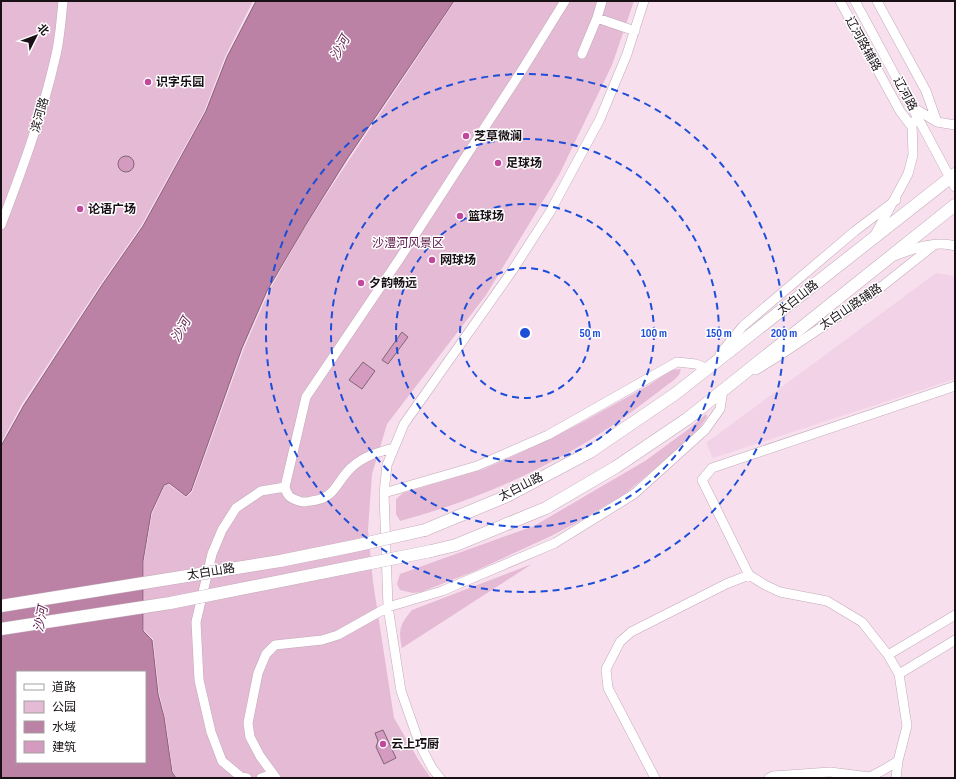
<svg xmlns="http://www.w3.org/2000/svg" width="956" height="779" font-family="'Sofia Sans Condensed','Noto Sans SC',sans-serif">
<rect width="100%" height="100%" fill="#f8dfee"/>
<path fill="#f2d2e6" d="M936,273L955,276V379L713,458L706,443Z"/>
<path fill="#e4bad4" d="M1,1H253L225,57L204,112L141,226L100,285L22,404L1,443Z
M455,1H634L612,65L560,173L486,295L387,424L372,474L368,530L373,582L394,718L421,764L431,778H177L173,772L165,717L159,693L153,639L144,631V561L152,514L165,485L168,484L186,497L192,492L244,348L269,291L303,230L349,160Z
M681,369L679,375L674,380C646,401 619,422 590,440C531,476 467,503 400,521L396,514V499L403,493L484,469L533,447L579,424L649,385L671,370Z
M706,414L707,417L695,434L625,494L576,523L549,537L475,571L421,592L413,593L400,590L397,584L400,574L534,526L645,461L690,428Z
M532,564L402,648C398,630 400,624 412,610Z"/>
<path fill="#bb82a6" stroke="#8a607a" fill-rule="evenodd" d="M256,1H454L347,159L305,226L267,291L242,348L191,491L186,496L169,483L164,485L151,513L143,561V631L152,640L158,694L164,717L172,772L176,778H1V446L24,405L102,285L143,226L206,111L227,57ZM17,672H145V762H17Z"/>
<path fill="#d59abf" stroke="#7c6774" d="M118 164a8 8 0 1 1 16 0a8 8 0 1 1-16 0Z
M402,332L408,337L388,364L382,360Z
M363,362L375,371L362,389L349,380Z
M383,730L396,758L384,764L376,747L378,741L375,733Z"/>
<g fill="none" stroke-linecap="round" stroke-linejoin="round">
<g stroke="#c1aab8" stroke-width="10">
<path id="minor" d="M840,1L900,111L912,127
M855,1L955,187
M877,1L926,91L937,122
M597,18L635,31
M582,54L597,18L602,1
M911,106L937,122L955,125
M1,225C22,170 42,116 55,59C60,40 61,20 63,1
M875,235L908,174L913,155L912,122
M894,256C913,249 935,240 955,246
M720,354L743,326L855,231L896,200
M756,370L780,355L876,291L934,245
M394,448C378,452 364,456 352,467C336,481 336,499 311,501C307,502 303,503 299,501C290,498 287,496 285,487L306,397L400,258L524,67L565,1
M384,493L477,466L548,435L677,362L696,364L708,369L710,366
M749,575L702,480L712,468L955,386
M888,655L955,615
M899,674L955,640
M247,778L241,777L222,761L211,732L199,680L196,622L212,554L222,530L236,508L261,491L285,487
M261,778L273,774
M276,778L260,756L250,737L248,723L258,673L266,654L275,645L322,640L338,635L388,607L442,591L555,543L634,494L705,430L720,409L723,390L724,389
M440,778L432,768L420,745L401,691L388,607L384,493L387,465L404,424L512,271L550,212L600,119L627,54L644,1
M655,778L608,688L606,669L620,642L631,632L726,584L749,575L765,585L780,592L827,601L862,622L888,655L899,674L907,726L898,761L885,769L870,777L830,772L773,776L769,778
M896,778L898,761"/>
</g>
<g stroke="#c1aab8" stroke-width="13">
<path id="major" d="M425,530L507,496L590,452L675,394L955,174
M431,551L456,545L546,508L616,467L687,419L955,205"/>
</g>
<use href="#minor" stroke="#fff" stroke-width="9"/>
<use href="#major" stroke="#fff" stroke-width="12"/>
<g stroke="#c1aab8" stroke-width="13" stroke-linecap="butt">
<path id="major-bridge" d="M1,606L280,561L354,546L425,530
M1,629L170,603L431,551"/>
</g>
<use href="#major-bridge" stroke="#fff" stroke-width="12"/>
</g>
<g fill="none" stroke="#1d4ed8" stroke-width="2" stroke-dasharray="7 5">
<circle cx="525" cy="333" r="65"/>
<circle cx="525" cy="333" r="129"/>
<circle cx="525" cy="333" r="194"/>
<circle cx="525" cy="333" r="259"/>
</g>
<g fill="#c0489d" stroke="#fff" stroke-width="1.5">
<circle cx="148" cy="82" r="4"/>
<circle cx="466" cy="136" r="4"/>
<circle cx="498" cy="163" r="4"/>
<circle cx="80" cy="209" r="4"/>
<circle cx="460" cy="216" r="4"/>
<circle cx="432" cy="260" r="4"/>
<circle cx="361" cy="283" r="4"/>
<circle cx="383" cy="744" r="4"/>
</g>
<g text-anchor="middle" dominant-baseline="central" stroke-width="3" stroke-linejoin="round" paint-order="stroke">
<g font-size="12" fill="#181015" stroke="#fff">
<text transform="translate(863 44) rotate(61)">辽河路辅路</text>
<text transform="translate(905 94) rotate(62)">辽河路</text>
<text transform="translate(40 115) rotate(-74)">滨河路</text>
<text transform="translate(798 298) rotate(-38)">太白山路</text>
<text transform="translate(851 307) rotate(-34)">太白山路辅路</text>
<text transform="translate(521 487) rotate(-27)">太白山路</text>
<text transform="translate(211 572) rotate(-9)">太白山路</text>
</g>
<g font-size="12" font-weight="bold" fill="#181015" stroke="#fff" text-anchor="start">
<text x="156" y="82">识字乐园</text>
<text x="474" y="136">芝草微澜</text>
<text x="506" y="163">足球场</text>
<text x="88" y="209">论语广场</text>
<text x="468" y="216">篮球场</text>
<text x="440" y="260">网球场</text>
<text x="369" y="283">夕韵畅远</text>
<text x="391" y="744">云上巧厨</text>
</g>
<g font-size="12" fill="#5d184a" stroke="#fff">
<text x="408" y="243">沙澧河风景区</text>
</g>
<g font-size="13" font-style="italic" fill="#601c4c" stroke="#fff">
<text transform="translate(340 48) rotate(-61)">沙河</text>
<text transform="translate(181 330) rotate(-61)">沙河</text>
<text transform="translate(41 619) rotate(-79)">沙河</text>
</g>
</g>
<circle cx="525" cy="333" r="6" fill="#1d4ed8" stroke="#fff" stroke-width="2"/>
<g font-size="12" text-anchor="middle" font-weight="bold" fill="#1d4ed8" stroke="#fff" stroke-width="3" stroke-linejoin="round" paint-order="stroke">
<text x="590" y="337">50 m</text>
<text x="654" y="337">100 m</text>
<text x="719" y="337">150 m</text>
<text x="784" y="337">200 m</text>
</g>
<rect width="956" height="779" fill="none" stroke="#181015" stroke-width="4"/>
<rect x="16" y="671" width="130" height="92" fill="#ffffff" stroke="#a39fa1"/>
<rect x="24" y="684" width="20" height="6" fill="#ffffff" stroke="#a39fa1"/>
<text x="52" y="691" font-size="12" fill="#181015">道路</text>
<rect x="24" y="701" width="20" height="12" fill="#e4bad4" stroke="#a39fa1"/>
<text x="52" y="711" font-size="12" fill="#181015">公园</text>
<rect x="24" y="721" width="20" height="12" fill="#bb82a6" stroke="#a39fa1"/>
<text x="52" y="731" font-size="12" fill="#181015">水域</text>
<rect x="24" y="741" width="20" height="12" fill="#d59abf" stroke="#a39fa1"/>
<text x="52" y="751" font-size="12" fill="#181015">建筑</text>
<g transform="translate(36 36) rotate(48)" stroke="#ffffff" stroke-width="3" paint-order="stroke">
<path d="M0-3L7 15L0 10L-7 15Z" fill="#181015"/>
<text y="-6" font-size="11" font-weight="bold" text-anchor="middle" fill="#181015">北</text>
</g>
</svg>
